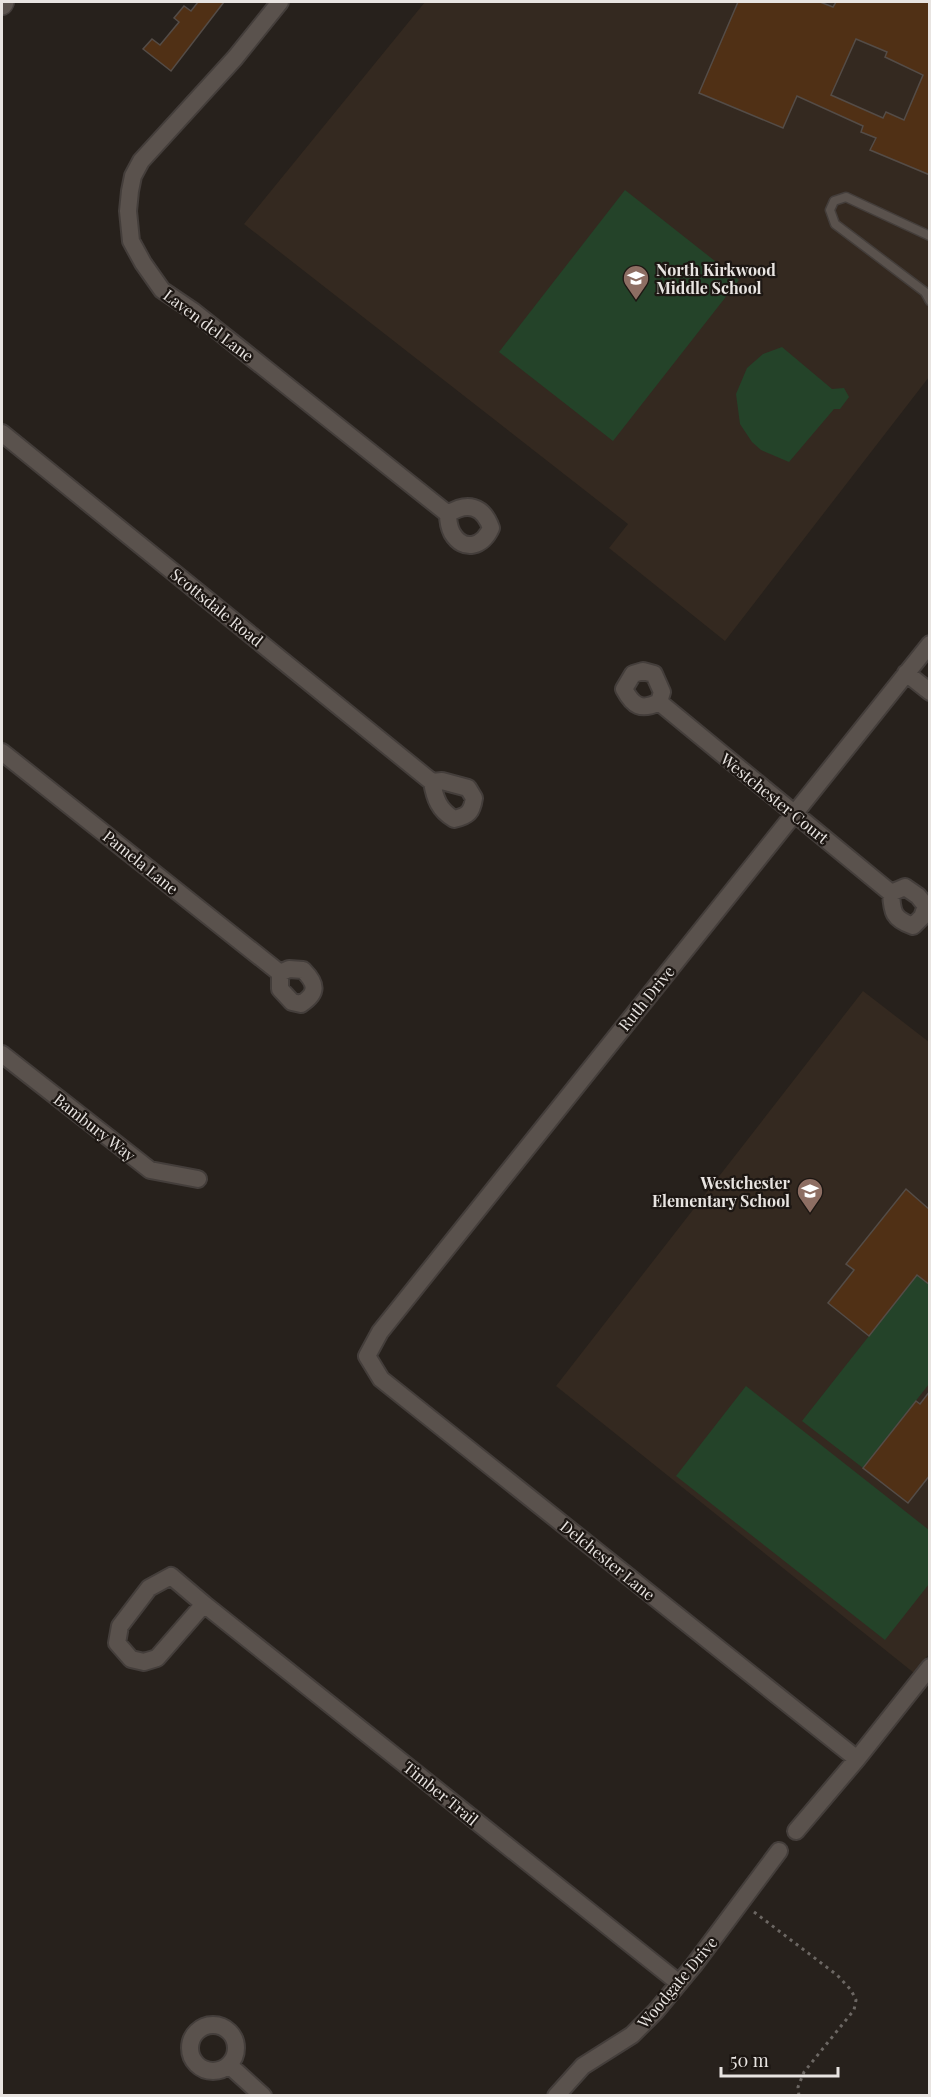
<svg xmlns="http://www.w3.org/2000/svg" width="931" height="2097" font-family="'Playfair Display',serif">
<rect width="100%" height="100%" fill="#27211c"/>
<path fill="#342920" d="M425,2H929V377L725,641L609,548L628,524L244,224Z
M863,991L929,1042L930,1653L914,1673L556,1386Z"/>
<path fill="#244329" d="M625,190L739,280L613,441L499,352Z
M782,347L832,389L844,388L849,397L840,409H834L789,462L761,450L752,442L740,424L736,394L747,368L763,354Z
M917,1275L929,1285V1384L863,1468L802,1421Z
M746,1386L929,1530V1584L885,1640L676,1476Z"/>
<path fill="#503015" stroke="#544c47" stroke-width="1.5" fill-rule="evenodd" d="M198,2H224L171,71L143,49L152,39L160,45L179,22L174,18L184,6L191,11Z
M738,2H820L833,7L836,2H930V175L870,150L876,138L861,132L863,126L797,96L783,128L699,93ZM856,39L887,52L885,57L923,75L904,120L886,112L883,118L831,95Z
M906,1189L930,1210V1285L917,1275L869,1336L828,1303L854,1270L846,1264Z
M930,1391V1475L908,1503L863,1468L916,1401L920,1404Z"/>
<g fill="none" stroke-linecap="round" stroke-linejoin="round">
<g stroke="#443e3b" stroke-width="11">
<path id="service" d="M930,236L846,197L834,201L830,210L835,224L925,292L930,301"/>
</g>
<g stroke="#443e3b" stroke-width="20">
<path id="minor" d="M280,2L235,58L141,161L133,176L130,191L128,211L131,241L143,263L162,290L193,311L448,514C448,520 449,527 452,533C464,553 483,546 491,528C483,505 467,502 448,514
M2,433L432,782C435,799 439,810 454,819C468,816 472,812 474,798L468,788L442,781L432,782
M906,673L930,692
M659,702L662,692L654,674L643,671L633,674L624,689C633,706 641,711 659,702L891,893C892,912 893,919 913,926L922,917L926,906L918,896L905,887L891,893
M2,752L280,973
M289,969L303,970C317,984 318,993 301,1004L292,1002L280,989V973Z
M2,1054L150,1170L198,1179
M204,1604L171,1576L149,1588L120,1626L117,1643L131,1659L144,1662L157,1658L204,1604L679,1983
M857,1759L381,1379L367,1356L380,1332L930,644
M796,1831L857,1759L930,1667
M190 2048a23 23 0 1 1 46 0a23 23 0 1 1-46 0Z
M229,2065L263,2096
M556,2096L583,2066L632,2035L656,2011L694,1965L779,1851"/>
</g>
<g stroke="#443e3b" stroke-width="24">
<path id="tertiary" d="M2,4L3,2"/>
</g>
<path stroke="#6c6763" stroke-width="3" stroke-dasharray="3 4.5" stroke-linecap="butt" d="M754,1912L837,1975L851,1990L856,2000L854,2010L804,2072L798,2087L799,2096"/>
<use href="#service" stroke="#5a524d" stroke-width="8"/>
<use href="#minor" stroke="#5a524d" stroke-width="16"/>
<use href="#tertiary" stroke="#5a524d" stroke-width="21"/>
</g>
<defs>
<g id="school-pin" transform="scale(1.35)"><path d="M0 17L-7.5 6A9.5 9.5 0 1 1 7.5 6Z" fill="#8d6e63" stroke="#1d1713"/><path d="M0-5L7-2L0 1L-7-2ZM-4 1L0 2.5L4 1V4Q0 6-4 4Z" fill="#fff"/></g>
</defs>
<g fill-rule="evenodd">
<use href="#school-pin" x="636" y="278"/>
<use href="#school-pin" x="810" y="1191"/>
</g>
<g text-anchor="middle" dominant-baseline="central" stroke-width="4.5" stroke-linejoin="round" paint-order="stroke">
<g font-size="16" font-weight="bold" fill="#e8e4e1" stroke="#1d1713" text-anchor="start">
<text x="656" y="269">North Kirkwood<tspan x="656" dy="18">Middle School</tspan></text>
<text x="790" y="1182" text-anchor="end">Westchester<tspan x="790" dy="18">Elementary School</tspan></text>
</g>
<g font-size="16" fill="#e8e4e1" stroke="#1d1713">
<text transform="translate(209 325) rotate(37)">Laven del Lane</text>
<text transform="translate(217 607) rotate(39)">Scottsdale Road</text>
<text transform="translate(775 798) rotate(39)">Westchester Court</text>
<text transform="translate(141 862) rotate(39)">Pamela Lane</text>
<text transform="translate(646 998) rotate(-51)">Ruth Drive</text>
<text transform="translate(95 1127) rotate(38)">Bambury Way</text>
<text transform="translate(608 1560) rotate(39)">Delchester Lane</text>
<text transform="translate(441 1793) rotate(39)">Timber Trail</text>
<text transform="translate(677 1982) rotate(-50)">Woodgate Drive</text>
</g>
</g>
<rect width="931" height="2097" fill="none" stroke="#e8e4e1" stroke-width="6"/>
<path d="M721 2067v9h117v-9" fill="none" stroke="#e8e4e1" stroke-width="3"/>
<text x="730" y="2067" font-size="18" fill="#e8e4e1" stroke="#1d1713" stroke-width="4.5" paint-order="stroke">50 m</text>
</svg>
